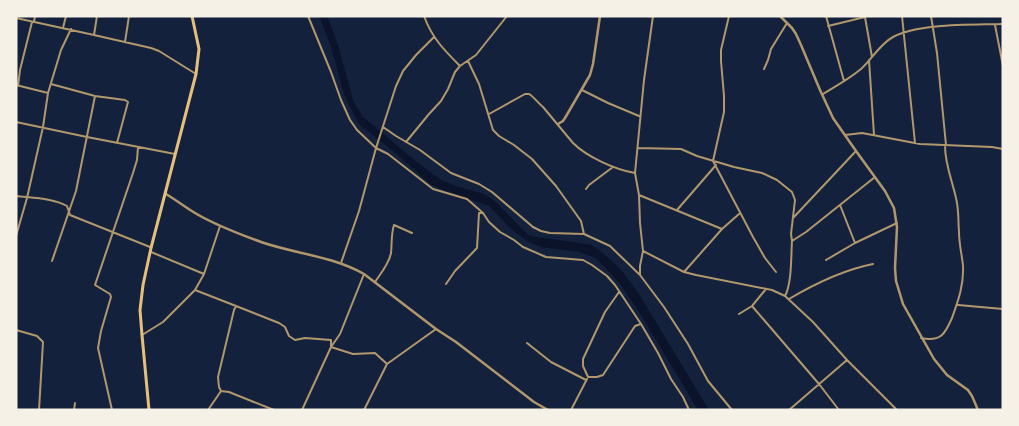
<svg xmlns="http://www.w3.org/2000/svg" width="1019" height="426" font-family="Cabin,sans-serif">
<rect width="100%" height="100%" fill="#14213d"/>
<path fill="#0b132b" d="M319,16H327L338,45L353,100L363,117L418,163L441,180L456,186L484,194L495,201L522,229L529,235L536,237L574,242L591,245L598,249L612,261L623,272L639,294L709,410H698L638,310L620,284L596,258L579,252L541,247L527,241L511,229L489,206L441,189L430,184L398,155L360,125L354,115L344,94L331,47Z"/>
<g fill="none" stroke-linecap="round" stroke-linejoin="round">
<path stroke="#b1986c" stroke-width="2" d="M308,16L331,72L341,100L350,120L357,130L376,148L388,154L433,189L467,199L483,213L489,222L500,232L514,240L523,247L546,257L583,260L592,265L607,276L615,285L641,324L658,353L671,379L683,397L689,410
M424,16C432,38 444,50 460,66
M729,16L721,50V61L724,96V112L713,161L753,237L765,258L776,272
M826,16L844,81
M902,16L915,143
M931,16L937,53L946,145
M16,18L94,35L151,48L159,51L196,74
M34,22L35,16
M995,25L1003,66
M828,26L865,17L872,57
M63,28L66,16
M94,35L97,16
M125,42L129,16
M869,60L874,135
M468,61L479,84L493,130L499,136L514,145L532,159L556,186L581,221L584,234
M764,69L768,60L771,49L787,23
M51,84L95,96L125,100L128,102L117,143
M16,85L48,93
M18,86L20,70L32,22
M582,90L608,103L639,116
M823,94C836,86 849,79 861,69C872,59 880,44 893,37C919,23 973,25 1003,24
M489,114L525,94H529C534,97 538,103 543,107C553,119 563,131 573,143C587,157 616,170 635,173
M16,122L87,137L175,154
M383,127L396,136L420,150L451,173L479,184L492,192L533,227L541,231L550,233L584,234L610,246L640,275L664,307L688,344L708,381L732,410
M845,135L862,133L920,144L992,147L1003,149
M406,142L429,114L441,101L448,89L455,72L460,66L476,55L507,16
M638,148L681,149L697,156L734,167L762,173L777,180L792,192L795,200L791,234L792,241C791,255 792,283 785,296
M586,189L589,185L613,167
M639,195L722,229
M16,196C33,198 53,198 67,206L70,215L150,247
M840,205L855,243L897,223
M677,210L716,165
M793,218L856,151
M16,236L27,198L43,127L48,93L61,50L71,29
M792,241L806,232L875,177
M643,251L684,272L696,275L772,290L785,296L813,322L847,360L897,410
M151,252L204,274
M826,260L855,243
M52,261L76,191L95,96
M341,263L359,211L376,148L396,86L403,71L416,55L434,37
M684,272L722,229L739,214
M640,275V266L643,251L640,223L639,195L635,173L644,80L653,16
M375,282C381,273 389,264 391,253C392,244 391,234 394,225L412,233
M446,284L455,271L477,248L479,213H482
M195,290L236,306L234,310L218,377L219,387L221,391
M789,299C816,283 843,270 873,264
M958,305L1003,309
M236,306L279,323L285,327L289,336L295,340L305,338L331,340V347L353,354L375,353L387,364
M752,306L819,384L839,410
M739,314L752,306L766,289
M16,330L37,336L43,342L39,410
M142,335L163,322L195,290L204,274L220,226
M921,338C941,342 945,334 952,318C958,301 964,285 963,266C962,255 959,244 959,232C958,220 959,210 956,198C952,180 945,164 945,146
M527,343L551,362L586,380
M588,377L583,366V359L605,312L619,292
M588,377H597L603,375L635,326L641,324
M74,410L75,403
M112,410L98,348L101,331L111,297L110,294L95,285L133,173L137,160L138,147
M208,410L221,391L229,392L274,410
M302,410L331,347L340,334L364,274
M364,410L387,364L436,329
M571,410L587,379
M789,410L847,360"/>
<path stroke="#b1986c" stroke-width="2.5" d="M780,16L792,28L796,34L801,45L820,90L833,118L856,151L885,191L894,208L897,227L895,268L896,281L903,304L934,359L947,375L968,390L972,396L978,410
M558,124L563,121L565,118L590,75L593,64L600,16
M166,194C176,200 185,207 195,213C215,225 239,234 261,242C296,254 332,256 364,274L436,329L456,342L534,402L548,410"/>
<path stroke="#e5c07b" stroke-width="3" d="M149,410L142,335L140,310L143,285L151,248L196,74L199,49L192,16"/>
</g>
<rect width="1019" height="426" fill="none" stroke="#f6f1e7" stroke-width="35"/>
</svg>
